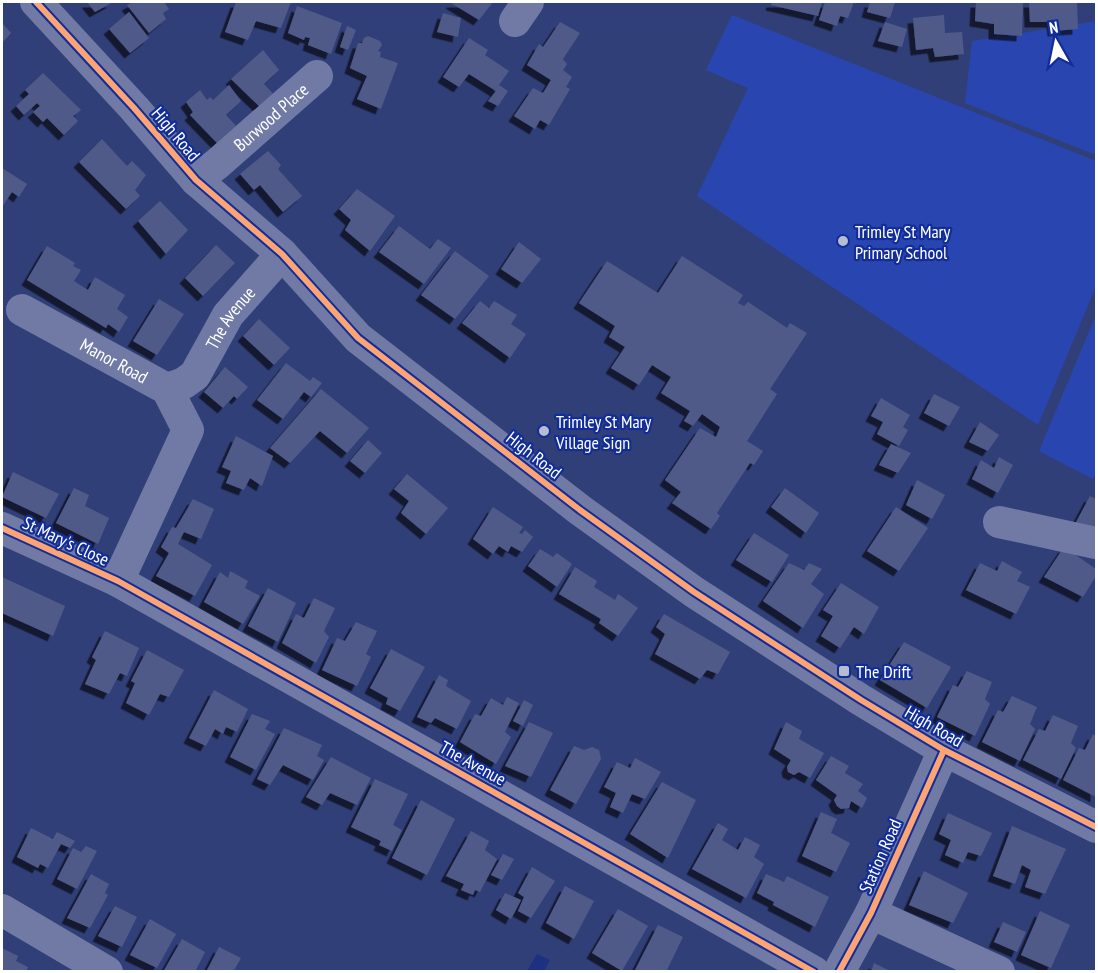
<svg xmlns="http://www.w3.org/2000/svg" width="1098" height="973" font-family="'PT Sans Narrow',sans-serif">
<defs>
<filter id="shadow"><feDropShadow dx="-5.5" dy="5.5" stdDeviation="0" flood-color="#0009"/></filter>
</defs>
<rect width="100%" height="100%" fill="#313f79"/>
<path fill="#2946b0" d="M732,15L1096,161V286L1038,425L697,196L748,88L706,70Z
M1096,21V155L965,103L972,41Z
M1096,315V472L1093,479L1039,451Z"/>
<path fill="#1e3081" d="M537,954L550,960L544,971H527Z"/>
<path fill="#4f5a88" filter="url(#shadow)" d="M87,2H113L95,12Z
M133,2H164L169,9L163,13L166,19L149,33L127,5Z
M236,2H291L281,28L256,21L248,40L225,32Z
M453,2H493L479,20L451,3Z
M772,2H822L818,16L771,5Z
M825,2H854L848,18L840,16L837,26L819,20Z
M870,2H895L890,18L867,12Z
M976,2H1023L1022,36L994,34V24L975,21Z
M1029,2H1077L1078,29L1053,31L1052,22H1030Z
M297,6L342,23L331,54L308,45L310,38L305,37L304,40L288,33Z
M129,12L149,38L130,53L109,29Z
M443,13L461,18L458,37L437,32Z
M944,15L945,33L962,32L964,54L935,57L933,48L916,50L913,18Z
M560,22L580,33L563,59L567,64L563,70L572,77L566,87L570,89L549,125L540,120L535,129L514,116L533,88L543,93L551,80L527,65L539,44L543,47Z
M885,22L907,29L902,47L878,41Z
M2,23L11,33L2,43Z
M347,26L356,30L348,50L340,47Z
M368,36L380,41L382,45L378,51L381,52L380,57L398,63L381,109L357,99L367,76L350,68L358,43H362L364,38Z
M469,38L488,50L485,55L509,71L499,85L508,91L498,106L488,101L496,91L469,74L459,87L443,77Z
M263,50L279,70L264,84L277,98L264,111L231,79Z
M43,73L81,110L73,116L78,121L64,135L47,118L43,122L33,112L40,106L37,103L24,115L16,106L29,94L25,90Z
M229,85L241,101L226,115L236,126L217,143L190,115L193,112L186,102L200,90L207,100L210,97L213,100Z
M102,139L127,166L132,161L146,175L135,190L140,196L126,209L79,162Z
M268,151L281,165L278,169L302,196L283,212L260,185L254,190L240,174Z
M2,168L27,184L19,197L12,192L2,207Z
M357,189L395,216L370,251L345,230L351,220L339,209Z
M160,201L188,230L166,254L138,221Z
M399,226L430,249L438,239L451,248L424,284L379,252Z
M519,242L541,259L522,283L501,269Z
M216,245L235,263L203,296L185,278Z
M47,246L75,263L73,266L81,270L74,281L88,290L95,277L125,295L117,309L128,317L119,332L108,324L106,328L27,280Z
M455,251L489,276L455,319L421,295Z
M682,256L743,295L738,303L744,306L748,302L787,328L790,323L807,333L770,389L777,394L747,441L763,451L754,465L750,463L717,513L720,516L711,529L672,503L681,492L665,480L700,428L716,437L720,427L702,414L693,426L684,421L690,411L661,393L671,377L652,365L639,385L611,368L625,347L609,337L615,326L579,303L607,261L658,293Z
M159,299L184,314L157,355L133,341Z
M480,301L489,308L494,301L517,315L511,324L526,334L510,358L462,323Z
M259,319L290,348L274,365L243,336Z
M286,363L310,381L313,377L322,383L311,397L304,392L283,419L257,400Z
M225,367L248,387L237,399L234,396L223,408L204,392Z
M321,389L369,428L347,453L320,431L290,463L270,448Z
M934,394L960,407L949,426L924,413Z
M881,398L910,415L903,427L908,430L899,446L877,434L883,422L871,416Z
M980,422L999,435L988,451L969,442Z
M236,436L273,456L262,486L250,478L244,490L226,483L231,471L222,467Z
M368,440L382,453L365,473L350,461Z
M891,444L911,453L898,473L879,465Z
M999,457L1013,465L998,493L972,479L981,460L994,468Z
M13,472L59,494L46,518L2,497Z
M407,474L448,508L426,534L401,513L409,501L394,489Z
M917,480L945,495L932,519L906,505Z
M74,488L89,495L85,506L109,518L98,544L56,523Z
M785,488L819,513L806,533L771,507Z
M1090,496L1096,499V531L1075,524Z
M193,499L214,509L201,539L184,532L178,544L212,565L195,596L156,576L169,553L161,547L172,527L176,528Z
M493,507L523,527L519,533L522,534L525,530L533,537L522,552L511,546L508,552L499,546L493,554L473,539Z
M896,507L928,528L899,571L867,551Z
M754,533L789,555L772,582L736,560Z
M1064,547L1096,569V576L1083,597L1044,577Z
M540,549L553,557L557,553L572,564L557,587L528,566Z
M1002,561L1022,572L1017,581L1030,587L1016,614L966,590L980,563L997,571Z
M789,563L804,570L809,563L822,569L811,584L824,594L803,628L763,601Z
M575,567L597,581L594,587L615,600L618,594L638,608L618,636L599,623L601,619L559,594Z
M230,571L248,581L245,588L260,596L243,624L204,602L220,572L228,578Z
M2,577L65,606L53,636L2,613Z
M841,583L879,607L864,634L854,627L840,648L821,636L833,616L823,610Z
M268,588L296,603L278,642L248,626Z
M314,598L335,608L324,631L329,637L316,663L282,643L296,614L304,618Z
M664,614L730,652L718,674L707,670L700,679L655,654L665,634L656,627Z
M356,622L377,631L366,654L371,657L357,686L322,670L337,638L345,641Z
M105,631L139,648L127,676L120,673L109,694L85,684L96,660L92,657Z
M904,642L951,667L927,708L880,680Z
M391,649L425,667L400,711L386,704L388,698L370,688Z
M147,650L184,670L169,697L160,694L149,715L126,703L135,683L131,681Z
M967,671L992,682L985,699L990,704L975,736L937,717L953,685L958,687Z
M439,675L448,680L446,686L471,701L457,729L435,718L431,723L417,717Z
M214,690L248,709L237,732L226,727L223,734L215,729L206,746L189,738Z
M1012,696L1037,707L1030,724L1035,729L1020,761L982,742L998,710L1003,712Z
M507,697L519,703L505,732L511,737L496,764L460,742L475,714L481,716L491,698L503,705Z
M524,700L533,705L523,726L513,721Z
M252,714L270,721L265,729L275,734L256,770L230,757Z
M1053,715L1078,726L1071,743L1076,748L1061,779L1023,760L1039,729L1045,731Z
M529,722L553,733L531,777L505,766Z
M786,722L802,731L799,739L824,753L810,778L799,772L794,775L788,772L787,767L791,760L774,749Z
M284,728L322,745L317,756L324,760L313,780L283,765L270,785L257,779Z
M1093,734L1096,736V797L1063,780L1079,748L1085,750Z
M574,746L584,750L592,747L599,750L601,759L576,804L550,790Z
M831,756L849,766L845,773L863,784L858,791L867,798L862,808L851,801L849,808L841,809L837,806L834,800L837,795L816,780Z
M331,757L371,778L357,805L330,793L322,805L306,797Z
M635,758L661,772L645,799L632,794L623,813L610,807L616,793L604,787L617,762L630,768Z
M375,779L408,794L393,825L402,830L392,851L379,845L381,841L351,827Z
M662,782L696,800L668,858L630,834Z
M421,800L455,819L427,875L392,858Z
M821,812L837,819L831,833L850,843L836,872L802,856Z
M948,813L992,833L981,856L968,852L963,863L945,855L951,840L939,834Z
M718,823L728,829L722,840L738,850L745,837L760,845L754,857L764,864L746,898L692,869Z
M1012,826L1066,849L1045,894L1025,887L1031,870L1022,865L1015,884L993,876Z
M31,828L53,839L57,832L75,841L70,848L61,844L48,868L40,864L38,868L17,857Z
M471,831L489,841L485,850L497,859L480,892L475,890L473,895L461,890L464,884L446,876Z
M86,846L97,851L77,889L57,879L73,848L81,852Z
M503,854L514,859L502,880L491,875Z
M532,867L555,881L531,918L518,911L524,897L518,893Z
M924,871L968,893L953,923L909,905Z
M91,874L109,884L105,893L108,895L90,928L67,918Z
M766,874L784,882L787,876L829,897L815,927L773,905L774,902L757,893Z
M565,886L594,901L574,939L546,923Z
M505,893L521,900L511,919L496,910Z
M115,906L137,917L122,947L98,936Z
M618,909L648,926L622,971L592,953Z
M1040,911L1070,925L1051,968L1021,955Z
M150,919L176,934L157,968L130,955Z
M1003,922L1026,932L1017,952L994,942Z
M658,925L683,937L666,972H634Z
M182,939L205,952L195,972H163Z
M219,947L241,958L233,972H206Z
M2,948L18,956L16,961L28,967L26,972H2Z
M874,963L892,972H871Z"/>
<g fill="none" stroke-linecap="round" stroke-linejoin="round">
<g stroke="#707aa4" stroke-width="32">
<path d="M36,2L134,108L196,180L282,254L358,338L580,510L694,592L861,700L944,750L1096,827"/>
<path d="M515,21L528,2"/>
<path id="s1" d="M196,180L217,164L317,76"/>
<path id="s2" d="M22,310L167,389L188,430L118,581"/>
<path id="s3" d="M167,389L184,383L195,375L228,315L282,254"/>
<path d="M999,522L1096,543"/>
<path d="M2,528L118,581L814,972"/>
<path d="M2,910L107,972"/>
<path d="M871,913L999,972"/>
<path d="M839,972L871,913L944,750"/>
</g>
<g stroke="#122d98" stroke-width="10">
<path id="cycleway" d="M36,2L134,108L196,180L282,254L358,338L580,510L694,592L861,700L944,750L1096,827
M2,528L118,581L814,972
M839,972L871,913L944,750"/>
</g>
<use href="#cycleway" stroke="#fda474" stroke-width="6"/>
</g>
<g fill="#b7bcd0" stroke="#122d98" stroke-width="2">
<circle cx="843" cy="241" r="6"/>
<circle cx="544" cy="431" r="6"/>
<rect x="838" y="665" width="12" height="12" rx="3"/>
</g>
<g text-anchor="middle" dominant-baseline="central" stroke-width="4.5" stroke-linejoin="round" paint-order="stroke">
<g font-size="18" fill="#fff" stroke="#122d98">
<text stroke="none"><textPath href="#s1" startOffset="98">Burwood Place</textPath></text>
<text transform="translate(176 134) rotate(50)">High Road</text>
<text stroke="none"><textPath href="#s3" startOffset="99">The Avenue</textPath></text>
<text stroke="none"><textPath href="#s2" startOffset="105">Manor Road</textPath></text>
<text transform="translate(534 455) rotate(38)">High Road</text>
<text transform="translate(66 541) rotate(25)">St Mary's Close</text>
<text transform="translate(934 726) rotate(30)">High Road</text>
<text transform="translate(473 763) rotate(29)">The Avenue</text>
<text transform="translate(880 856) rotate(-66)">Station Road</text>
</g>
<g font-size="18" fill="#fff" stroke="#122d98" text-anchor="start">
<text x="855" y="231">Trimley St Mary<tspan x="855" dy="21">Primary School</tspan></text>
<text x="556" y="421">Trimley St Mary<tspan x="556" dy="21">Village Sign</tspan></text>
<text x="856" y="671">The Drift</text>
</g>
</g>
<rect width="1098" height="973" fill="none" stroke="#ffffff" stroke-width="6"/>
<g transform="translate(1056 42) rotate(351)" stroke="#122d98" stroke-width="4.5" paint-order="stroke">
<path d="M0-4.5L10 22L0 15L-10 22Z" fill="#ffffff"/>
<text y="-9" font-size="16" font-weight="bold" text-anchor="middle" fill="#ffffff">N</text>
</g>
</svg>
